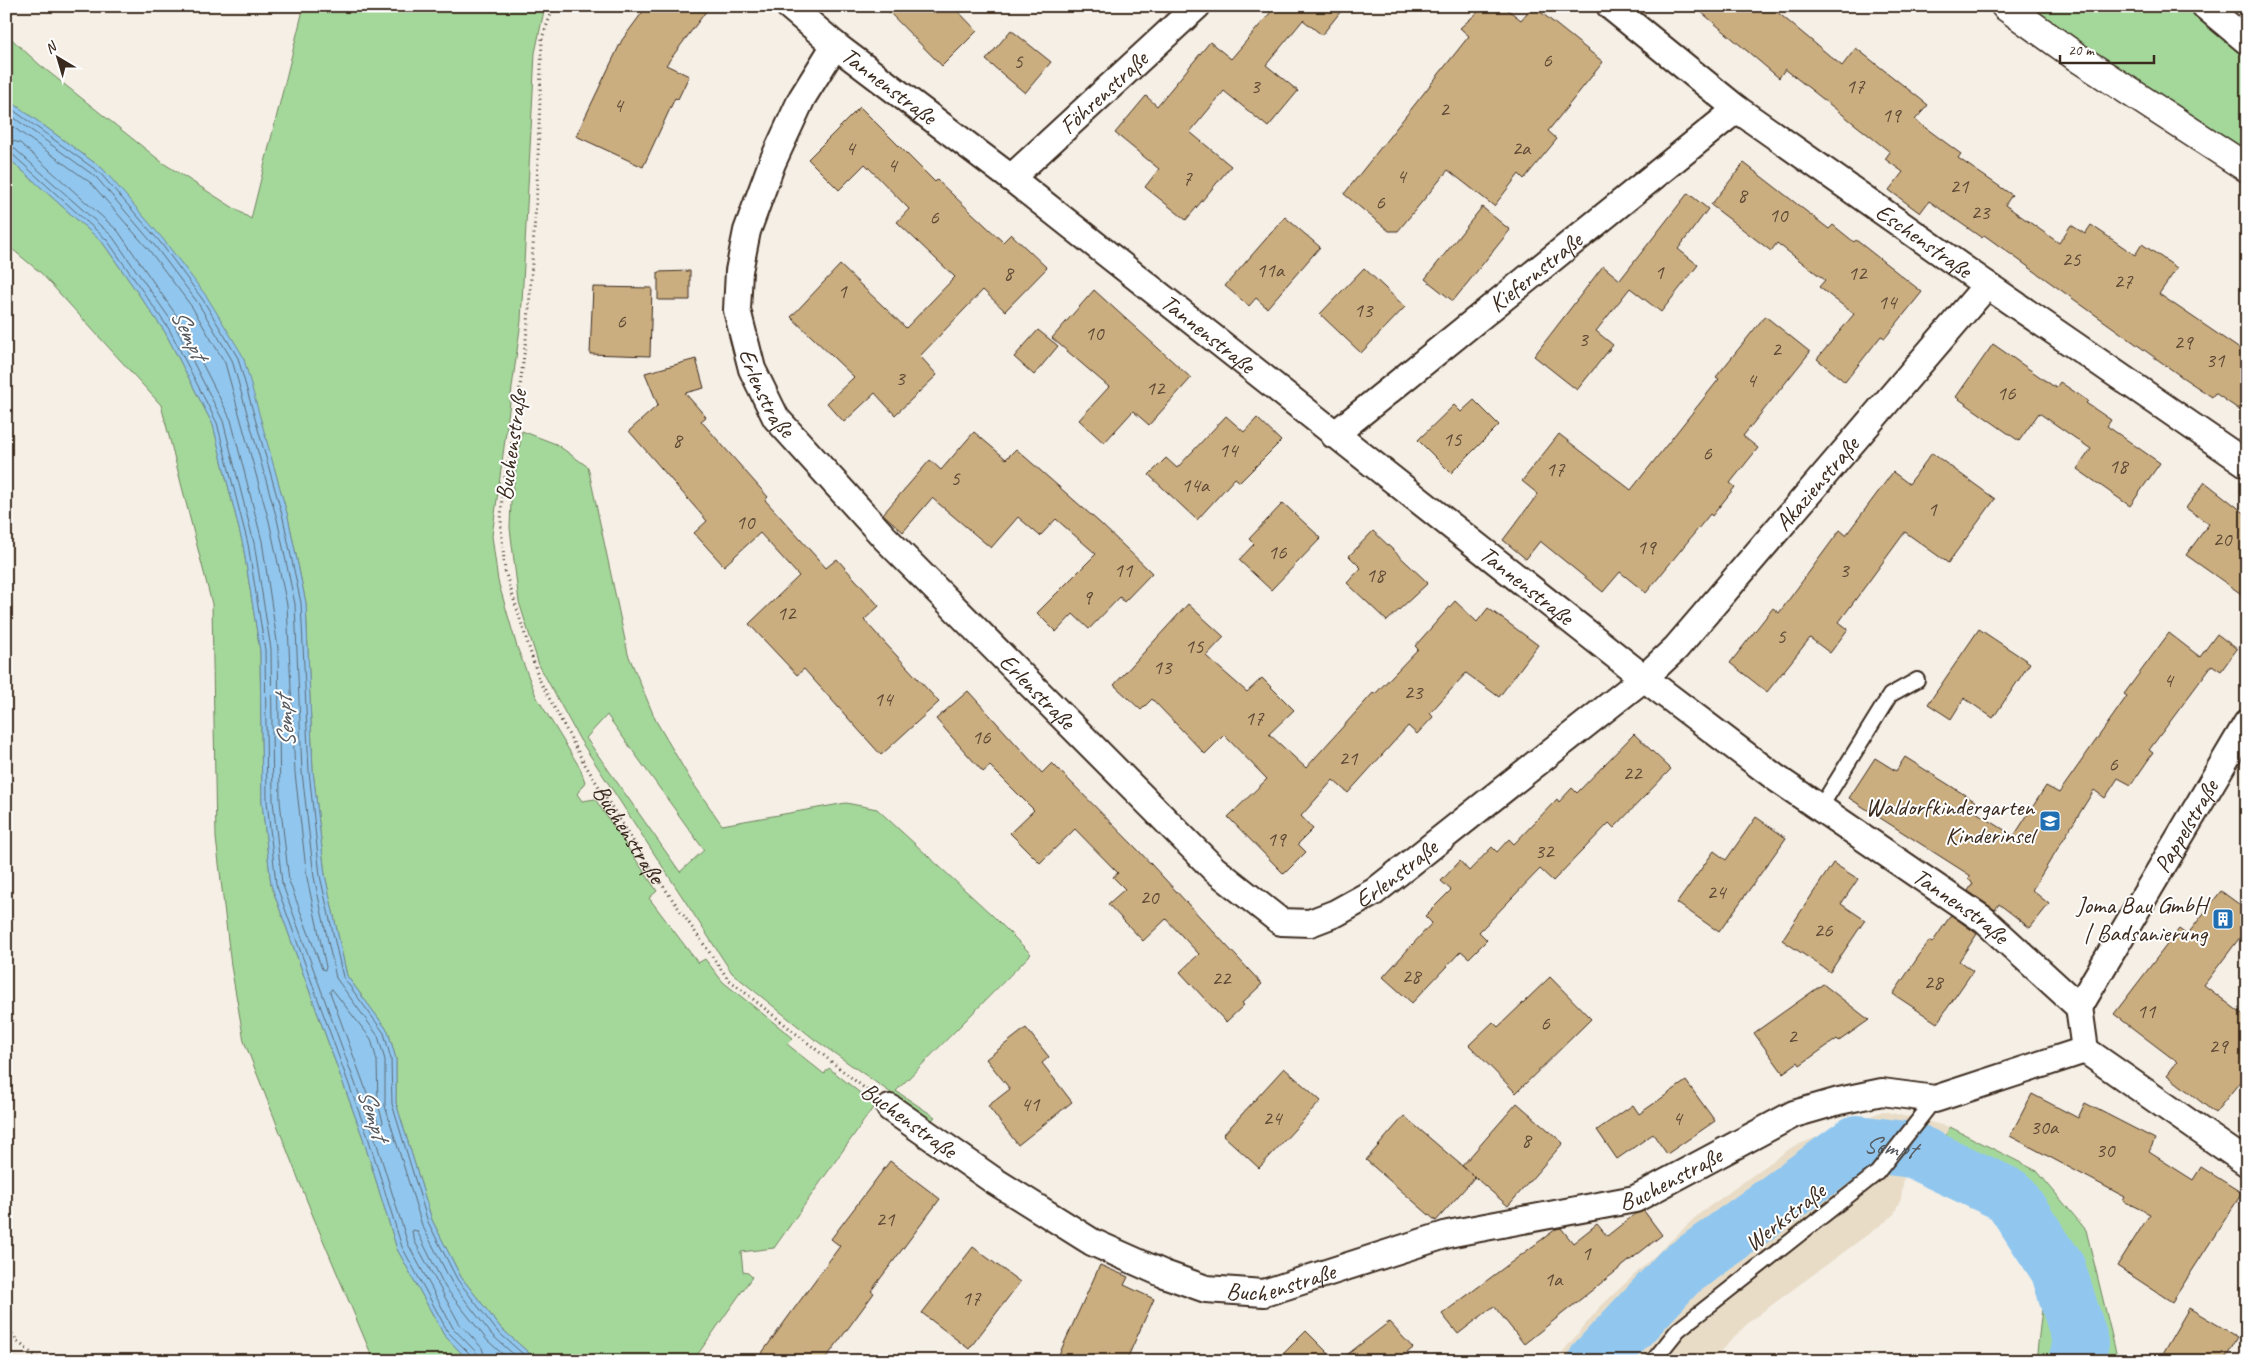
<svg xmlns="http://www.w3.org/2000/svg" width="2253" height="1367" font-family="Caveat,sans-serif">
<rect width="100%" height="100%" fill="#f5efe6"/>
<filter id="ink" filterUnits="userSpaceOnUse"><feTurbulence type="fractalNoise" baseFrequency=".02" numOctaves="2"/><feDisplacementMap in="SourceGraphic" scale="10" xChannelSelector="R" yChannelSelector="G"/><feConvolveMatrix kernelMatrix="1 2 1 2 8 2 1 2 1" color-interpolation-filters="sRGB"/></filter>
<g filter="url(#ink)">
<path fill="#e8dcc7" d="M1883,1111L1950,1127L1929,1169L1904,1176L1901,1199L1893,1216L1750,1321L1711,1361H1555L1600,1307L1699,1214L1792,1147Z"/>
<path fill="#a4d89b" stroke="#70815c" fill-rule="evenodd" d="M304,6H545L535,53L521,321L492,536L498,581L517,647L536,696L580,768L585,782L577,794L582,801L595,799L657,891L649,898L698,963L705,959L723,982L793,1038L787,1044L824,1074L829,1068L875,1105L774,1248L741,1252L743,1272L748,1273L752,1277L693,1361H538L501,1328L461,1277L432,1220L396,1103V1059L388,1031L347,976L325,875L313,771L306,603L288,517L265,437L103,169L6,98V34L40,65L163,163L251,219Z
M2026,6H2192L2247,52V156Z
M6,156L103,243L165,332L213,425L243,545L260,651L262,802L271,885L363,1138L397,1249L444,1335L469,1361H374L313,1216L244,1041L231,966L216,838L212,604L161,405L41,273L6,244Z
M522,431L556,444L588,467L628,654L656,721L690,779L722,825L846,803L877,809L992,915L1031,954L896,1091L935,1117L931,1121L814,1039L732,973L580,740L539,665L519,602L510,528L511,501ZM607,715L704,850L680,872L586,738Z
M1950,1127L2037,1171L2086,1230L2118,1361H2036L2043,1300L2009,1229L1968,1200L1904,1176L1929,1169Z"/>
<path fill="#91c7ef" stroke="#6f889b" d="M6,98L103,169L163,239L207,297L243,356L288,517L306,603L313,771L325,875L347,976L388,1031L396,1059V1103L432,1220L461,1277L501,1328L538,1361H469L444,1335L397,1249L363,1138L271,885L262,802L260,651L243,545L213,425L165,332L103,243L6,156Z"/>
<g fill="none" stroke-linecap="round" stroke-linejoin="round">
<path stroke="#5d6972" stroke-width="1" d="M6,105L100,173L160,242L203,300L238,358L283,518L301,603L309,771L320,876L343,977L384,1033L391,1059L392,1104L428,1222L457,1279L497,1331L531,1361
M6,112L96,177L155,246L198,303L232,360L277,519L295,604L302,772L314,877L336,978L378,1036L385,1060V1106L422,1225L452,1283L492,1335L521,1361
M6,122L91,183L149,250L192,307L225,363L269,521L287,605L295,773L307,878L326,967L325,970L322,969L289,881L280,801L278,648L262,541L231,420L181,322L118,231L20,143L6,139
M6,147L15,149L112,236L175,326L223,421L254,543L271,649L273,801L282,883L374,1135L408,1244L453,1328L476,1352L478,1361
M6,153L12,154L107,240L169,329L217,423L248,544L265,650L267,801L276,884L368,1137L402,1247L448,1332L471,1355L472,1361
M332,989L371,1039L377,1061L378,1104L383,1122L381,1125L378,1123L330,992Z
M486,1361L482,1348L459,1323L415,1242L412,1232L413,1230L417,1231L445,1287L487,1340L510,1361"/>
<path stroke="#91c7ef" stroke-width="56" id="s1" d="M1596,1361L1679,1272L1857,1143L1912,1150L2010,1196L2058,1269L2081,1343L2076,1361"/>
</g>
<path fill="#cbae80" stroke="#3b2a1e" d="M647,6H710L666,65L689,76L678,99L675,98L643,167L576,136L622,40Z
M883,6H953L977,31L942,66Z
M1276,6H1345L1322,35L1303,20L1266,65L1298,91L1268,127L1224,91L1190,132L1231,166L1186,220L1145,187L1159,169L1115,133L1146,96L1157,106L1210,42L1231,59Z
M1485,6H1503L1521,20L1533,6L1603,62L1548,131L1557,139L1524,179L1519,174L1494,206L1448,170L1398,231H1389L1344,194L1469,36L1460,28Z
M1694,6H1770L1842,66L1856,48L1928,105L1915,120L1961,154L1958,158L2012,195L2005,205L2059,243L2071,225L2085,234L2091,225L2135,255L2142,244L2177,268L2159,294L2247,354V415L2215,393L2212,397L2182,377L1984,235L1982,238L1929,201L1920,213L1889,190L1903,172L1885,159L1890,152L1785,69L1779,78Z
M1011,30L1051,62L1025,93L986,60Z
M860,107L935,182L937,180L1003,242L1011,234L1047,268L1005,311L983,290L920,356L937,375L895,415L875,393L844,422L827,403L854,377L791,317L840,265L906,328L955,277L897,222L909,209L865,164L839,190L808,159Z
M1744,163L1829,229L1833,225L1854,242L1856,240L1922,292L1885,338L1881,336L1845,382L1817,359L1854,314L1819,287L1825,280L1777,243L1771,251L1711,205Z
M1688,193L1708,209L1678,249L1698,265L1661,312L1630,288L1596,331L1613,345L1577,390L1534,356L1603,266L1620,280Z
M1482,207L1510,230L1453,301L1425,279Z
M1285,217L1320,247L1267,308L1256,298L1249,306L1225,286Z
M1364,268L1405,307L1361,353L1320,314Z
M690,271V300H658V272Z
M593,287L652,288L650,356L590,354Z
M1094,290L1191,378L1149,425L1133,411L1104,443L1079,420L1109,387L1052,338Z
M1765,316L1810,352L1743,436L1758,448L1730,483L1735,487L1712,516L1710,514L1646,593L1620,572L1603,592L1540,541L1526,559L1503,540L1538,494L1522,481L1559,434L1631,490L1719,379L1716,377Z
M1038,330L1058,346L1034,375L1014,357Z
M1993,344L2056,388L2060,382L2088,401L2086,403L2111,420L2107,426L2160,463L2130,506L2077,469L2091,449L2039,413L2019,441L1956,397Z
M696,359L704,388L685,393L706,417L701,421L768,497L765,500L826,568L837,559L879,606L864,620L939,702L881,755L804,669L797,675L749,624L799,576L760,533L724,566L694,533L707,521L629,431L658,405L645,373Z
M1474,400L1499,425L1451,473L1418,440L1454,405L1461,412Z
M1226,416L1244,432L1257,418L1281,441L1240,482L1235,478L1197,520L1149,475L1166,458L1177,468Z
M974,432L1006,459L1016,449L1100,523L1152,573L1124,602L1120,597L1089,629L1073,614L1056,632L1037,613L1096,554L1056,519L1040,536L1018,517L991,548L932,498L903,532L883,514L930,460L941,470Z
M1932,453L1995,499L1948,563L1905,532L1839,622L1848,629L1830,653L1810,638L1767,692L1730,663L1773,608L1779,613L1840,530L1846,535L1893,472L1909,484Z
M2205,482L2247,515V598L2186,555L2209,524L2186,508Z
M1283,503L1321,538L1271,590L1239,560L1254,544L1249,539Z
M1373,531L1428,583L1387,621L1347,583L1361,568L1349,556Z
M1455,601L1477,622L1488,608L1538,645L1499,697L1466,673L1430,713L1433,717L1417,734L1408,726L1348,793L1333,780L1301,816L1313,829L1298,844L1306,852L1284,874L1228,817L1267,779L1224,735L1205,754L1152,699L1141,710L1114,685L1188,604L1224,637L1206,656L1247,692L1262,678L1294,710L1269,734L1306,768L1373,693L1375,694L1418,649L1415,646Z
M1979,629L2030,663L1993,718L1964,698L1951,719L1928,704Z
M2169,633L2200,657L2217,634L2237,649L2221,671L2212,665L2149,750L2153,753L2131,785L2118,778L2105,798L2094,790L2032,890L2049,904L2030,928L1999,904L1995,910L1968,891L1973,883L1968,879L1971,876L1849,798L1875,758L1896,771L1905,757L1976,802L1971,809L2014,836L2046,786L2059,793L2127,696L2124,694Z
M968,691L1042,773L1052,763L1138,850L1262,984L1242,1003L1244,1005L1226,1022L1180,972L1199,954L1166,919L1143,941L1108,904L1125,889L1113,877L1118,873L1075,829L1040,863L1010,833L1034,810L990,766L983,772L936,719Z
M1634,734L1671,769L1614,828L1609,823L1553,881L1540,869L1479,932L1487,940L1469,958L1461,951L1412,1003L1383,977L1432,923L1425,916L1451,890L1441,881L1460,861L1469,871L1492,847L1497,852L1509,839L1514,844L1557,799L1559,802L1572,788L1577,793Z
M1756,817L1786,838L1719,932L1677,903L1714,851L1726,860Z
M1833,863L1858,879L1841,904L1865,920L1830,972L1782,940Z
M2221,891L2247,910V928L2204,985L2247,1018V1073L2215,1113L2167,1075L2177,1062L2114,1014L2179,929L2187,935Z
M1951,915L1977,934L1959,961L1973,971L1937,1023L1893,994L1929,941L1932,943Z
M1550,977L1591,1019L1516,1093L1469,1045L1493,1022L1498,1027Z
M1823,984L1869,1020L1839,1041L1837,1039L1800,1065L1798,1062L1783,1073L1754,1033Z
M1026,1028L1049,1057L1042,1063L1072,1102L1018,1145L988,1106L1010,1089L986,1059Z
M1284,1068L1321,1101L1259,1168L1223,1135Z
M1686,1081L1715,1121L1667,1154L1653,1134L1617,1159L1597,1130L1633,1105L1639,1114Z
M2032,1094L2078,1118L2085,1103L2155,1139L2149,1152L2193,1180L2201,1167L2242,1193L2172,1302L2117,1266L2150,1214L2123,1201L2125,1197L2010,1136Z
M1517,1103L1563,1143L1508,1206L1462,1166Z
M1404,1116L1475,1177L1436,1221L1366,1160Z
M890,1161L940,1199L871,1291L874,1293L824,1361H756L840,1246L831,1239Z
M1644,1211L1662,1235L1524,1344L1494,1306L1458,1334L1442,1314L1556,1229L1561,1228L1573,1243L1597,1224L1607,1236L1635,1214Z
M973,1247L1020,1282L969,1349L922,1313Z
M1100,1265L1128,1277L1124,1285L1154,1299L1126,1361H1056Z
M2189,1308L2238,1337L2224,1361H2158Z
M1389,1322L1413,1348L1397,1361H1339Z
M1306,1331L1336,1361H1276Z"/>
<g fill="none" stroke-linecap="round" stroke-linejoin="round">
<g stroke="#3b2a1e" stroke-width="18">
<path id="service" d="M1820,808L1890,695L1917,680
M1653,1361L1678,1330L1877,1173L1935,1099"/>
</g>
<g stroke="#3b2a1e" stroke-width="30">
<g id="minor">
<path id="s3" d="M789,6L835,45L1011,178L1644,678L1776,778L1984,920L2079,1007L2085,1050L2247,1163"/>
<path id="s4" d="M1610,6L1737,109L1987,285L2247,464"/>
<path d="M2205,6L2247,41"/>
<path id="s5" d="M835,45L802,98L772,163L747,231L739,271L737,310L752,369L776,418L885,538L1214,869L1281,922L1310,923L1336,913L1374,892L1644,678L1676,648L1987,285"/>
<path id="s6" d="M1011,178L1197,6"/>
<path id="s7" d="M1334,435L1737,109"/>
<path id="s8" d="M2079,1007L2247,723"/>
<path id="s9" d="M890,1108L993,1180L1092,1242L1164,1274L1206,1289L1264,1293L1448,1234L1635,1199L1794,1114L1839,1101L1882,1092L1935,1099L2085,1050"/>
</g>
</g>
<g stroke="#3b2a1e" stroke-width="31">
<path id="tertiary" d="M2005,6L2081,60L2247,168"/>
</g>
<g stroke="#3b2a1e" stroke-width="3" stroke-dasharray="1 4" stroke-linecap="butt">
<path id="s2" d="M554,6L542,38L537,187L528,323L515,426L502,492L501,527L505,571L539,679L584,763L647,863L728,979L868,1091"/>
<path d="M6,1326L18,1342L41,1361"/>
</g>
<use href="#service" stroke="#fff" stroke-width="14"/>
<use href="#minor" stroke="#fff" stroke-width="26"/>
<use href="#tertiary" stroke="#fff" stroke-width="28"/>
</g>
</g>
<defs>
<g id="school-square" transform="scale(1.125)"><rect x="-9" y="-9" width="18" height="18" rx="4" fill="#1f6fb2" stroke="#fff"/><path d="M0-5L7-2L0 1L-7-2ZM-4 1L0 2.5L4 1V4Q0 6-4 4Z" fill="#fff"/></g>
<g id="building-square" transform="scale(1.125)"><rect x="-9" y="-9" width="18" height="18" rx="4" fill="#1f6fb2" stroke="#fff"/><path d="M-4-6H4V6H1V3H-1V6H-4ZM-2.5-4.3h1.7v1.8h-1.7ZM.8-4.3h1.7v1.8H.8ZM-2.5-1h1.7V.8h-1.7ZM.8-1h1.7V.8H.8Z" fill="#fff"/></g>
</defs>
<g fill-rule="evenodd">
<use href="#school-square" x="2050" y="821"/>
<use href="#building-square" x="2223" y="919"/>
</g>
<g text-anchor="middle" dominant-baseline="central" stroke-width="4" stroke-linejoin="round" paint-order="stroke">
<g font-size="21" fill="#5f4b36">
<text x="1547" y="60">6</text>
<text x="1018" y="61">5</text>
<text x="1255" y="86">3</text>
<text x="1855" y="86">17</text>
<text x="618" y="105">4</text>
<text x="1444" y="109">2</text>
<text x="1891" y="115">19</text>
<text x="850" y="148">4</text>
<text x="1521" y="148">2a</text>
<text x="892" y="165">4</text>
<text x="1401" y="176">4</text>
<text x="1187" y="178">7</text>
<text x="1959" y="186">21</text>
<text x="1742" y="195">8</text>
<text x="1380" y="202">6</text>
<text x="1980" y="212">23</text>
<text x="1778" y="215">10</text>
<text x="934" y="217">6</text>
<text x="2071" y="259">25</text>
<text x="1270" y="270">11a</text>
<text x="1659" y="272">1</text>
<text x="1008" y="273">8</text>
<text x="1857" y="273">12</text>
<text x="2123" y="281">27</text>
<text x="842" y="291">1</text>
<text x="1887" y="302">14</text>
<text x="1363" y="310">13</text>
<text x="621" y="321">6</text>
<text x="1094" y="333">10</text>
<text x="1583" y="339">3</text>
<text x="2183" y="342">29</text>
<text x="1776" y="349">2</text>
<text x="2215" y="360">31</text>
<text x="900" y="378">3</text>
<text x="1751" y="380">4</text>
<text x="1155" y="388">12</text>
<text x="2006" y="393">16</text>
<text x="1452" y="439">15</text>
<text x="677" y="440">8</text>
<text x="1228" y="450">14</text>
<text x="1707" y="453">6</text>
<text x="2118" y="466">18</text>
<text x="1555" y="469">17</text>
<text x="955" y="478">5</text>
<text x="1195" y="485">14a</text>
<text x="1932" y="509">1</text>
<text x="745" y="522">10</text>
<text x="2222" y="539">20</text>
<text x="1646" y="547">19</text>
<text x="1277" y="552">16</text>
<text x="1123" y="570">11</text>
<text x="1844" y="570">3</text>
<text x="1375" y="575">18</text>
<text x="1087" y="597">9</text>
<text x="786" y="613">12</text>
<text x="1781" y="636">5</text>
<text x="1194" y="646">15</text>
<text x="1162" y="667">13</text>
<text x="2168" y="680">4</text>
<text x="1413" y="692">23</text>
<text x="883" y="699">14</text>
<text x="1254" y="718">17</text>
<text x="981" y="737">16</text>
<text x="1348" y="758">21</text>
<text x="2113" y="764">6</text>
<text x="1632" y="773">22</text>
<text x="1276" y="839">19</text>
<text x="1544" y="851">32</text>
<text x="1716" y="892">24</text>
<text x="1149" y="897">20</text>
<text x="1823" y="930">26</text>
<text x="1411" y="976">28</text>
<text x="1221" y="978">22</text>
<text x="1933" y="982">28</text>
<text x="2146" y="1011">11</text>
<text x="1545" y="1023">6</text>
<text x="1792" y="1036">2</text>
<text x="2218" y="1046">29</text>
<text x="1030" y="1104">41</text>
<text x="1272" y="1118">24</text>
<text x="1677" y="1118">4</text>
<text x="2044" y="1127">30a</text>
<text x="1526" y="1140">8</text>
<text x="2105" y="1150">30</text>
<text x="885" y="1219">21</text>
<text x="1586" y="1253">1</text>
<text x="1553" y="1279">1a</text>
<text x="971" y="1298">17</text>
</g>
<g font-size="24" fill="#3b2a1e" stroke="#fff">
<text stroke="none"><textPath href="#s3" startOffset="128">Tannenstraße</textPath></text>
<text stroke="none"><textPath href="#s6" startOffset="126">Föhrenstraße</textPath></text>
<text stroke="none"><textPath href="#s4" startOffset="392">Eschenstraße</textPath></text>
<text stroke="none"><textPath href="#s7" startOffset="259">Kiefernstraße</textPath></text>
<text stroke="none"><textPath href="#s3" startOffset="532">Tannenstraße</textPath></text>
<text stroke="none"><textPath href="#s5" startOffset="375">Erlenstraße</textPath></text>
<text transform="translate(511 445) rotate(-82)">Buchenstraße</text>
<text stroke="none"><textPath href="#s5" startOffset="1821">Akazienstraße</textPath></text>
<text stroke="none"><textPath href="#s3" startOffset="938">Tannenstraße</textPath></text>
<text stroke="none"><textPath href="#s5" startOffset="780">Erlenstraße</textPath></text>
<text stroke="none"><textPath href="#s8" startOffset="210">Pappelstraße</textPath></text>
<text stroke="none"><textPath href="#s2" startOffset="862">Buchenstraße</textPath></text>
<text stroke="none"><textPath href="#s5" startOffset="1245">Erlenstraße</textPath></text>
<text stroke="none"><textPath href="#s3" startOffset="1478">Tannenstraße</textPath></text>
<text transform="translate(909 1120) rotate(36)">Buchenstraße</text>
<text stroke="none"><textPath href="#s9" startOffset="848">Buchenstraße</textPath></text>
<text transform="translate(1785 1217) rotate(-38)">Werkstraße</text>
<text stroke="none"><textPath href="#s9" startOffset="442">Buchenstraße</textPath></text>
</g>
<g font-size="24" fill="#3b2a1e" stroke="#fff" text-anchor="end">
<text x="2034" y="807">Waldorfkindergarten<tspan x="2034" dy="28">Kinderinsel</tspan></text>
<text x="2207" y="905">Joma Bau GmbH<tspan x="2207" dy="28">| Badsanierung</tspan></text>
</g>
<g font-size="25" font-style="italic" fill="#55595d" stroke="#fff">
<text transform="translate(189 334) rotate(64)">Sempt</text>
<text transform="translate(285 722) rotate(-95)">Sempt</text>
<text transform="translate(373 1114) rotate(72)">Sempt</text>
<text stroke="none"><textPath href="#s1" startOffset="374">Sempt</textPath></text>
</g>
</g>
<rect width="2253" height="1367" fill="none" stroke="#fff" stroke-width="25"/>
<rect x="12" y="12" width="2228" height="1342" fill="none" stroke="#3b2a1e" stroke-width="2" filter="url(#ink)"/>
<g transform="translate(58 58) rotate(322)" stroke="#ffffff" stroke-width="4" paint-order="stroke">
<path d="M0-4L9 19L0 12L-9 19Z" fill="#3b2a1e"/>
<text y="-8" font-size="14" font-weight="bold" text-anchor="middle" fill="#3b2a1e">N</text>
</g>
<path d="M2060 55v8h94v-8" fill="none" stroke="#3b2a1e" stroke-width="2.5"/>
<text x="2068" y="55" font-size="15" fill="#3b2a1e" stroke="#ffffff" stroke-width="4" paint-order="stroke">20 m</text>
</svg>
